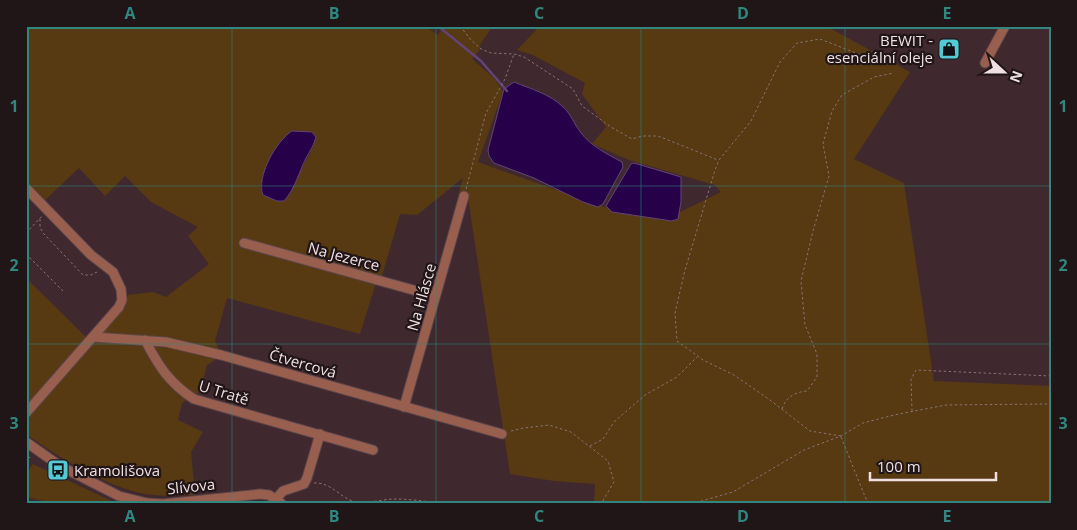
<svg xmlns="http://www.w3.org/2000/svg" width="1077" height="530" font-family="'Open Sans',sans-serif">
<rect width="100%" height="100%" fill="#40292e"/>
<path fill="#573912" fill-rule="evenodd" d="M26,26H425L438,35L444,26H493L481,43L479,51L472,59L494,78L503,92L478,162L627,215L680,212L721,192L715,185L629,160L592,144L606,127L582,94L585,83L533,55L517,50L538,28L536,26H826L910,72L854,159L904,183L934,381L1051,386V504H594L595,484L554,481L510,474L468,198L458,196L463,178L417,215L400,214L382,276L375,286L360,334L227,298L215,341L219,349L215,360L207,365L200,392L182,403L178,420L203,432L191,452L195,495C178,495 162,497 145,494C104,486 60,458 26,434V423L36,407L125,307L128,295L153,292L166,297L209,264L188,236L198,227L151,202L125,176L105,196L79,168L45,200L26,181ZM314,145L299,174L260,188L266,170L275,150Z
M26,278L87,338L27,406H26Z
M33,464L118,504H57L26,497V474Z"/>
<path fill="#260048" stroke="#634376" d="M514,82C531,89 550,94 563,107C571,114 574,124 581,133C591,146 607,154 622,162L623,167L603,204L598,207L583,202L534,178L494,163L489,156L488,150L504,89Z
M292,131L312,132L316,137C314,145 310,151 306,158C299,172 295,189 284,201H277L263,195C256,177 276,141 292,131Z
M634,163L681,177V202L678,219L672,221L612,212L606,206L631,164Z"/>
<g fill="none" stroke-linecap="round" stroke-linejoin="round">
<path stroke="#634376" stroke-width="2.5" d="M438,26L481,61L507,91"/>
<g stroke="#5c464b" stroke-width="11">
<path id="minor" d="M985,63L1005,26
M26,188L91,255L113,272L121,289L122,300L119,307L26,413
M244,243L435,296
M93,337L166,342L221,355L502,434
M145,340C158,365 169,383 194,399L373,450
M404,407L464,196
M26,442L60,466L119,496L147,503L163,504L260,494L269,495L282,504
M276,499L283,491L304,484L307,478L320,434"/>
</g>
<path stroke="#877276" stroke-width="1" stroke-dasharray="2.5 2.5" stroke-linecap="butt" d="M460,26L471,40L481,49L491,53L514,54L524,57L573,89L582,106L611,127L632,139L642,136H658L718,160
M466,189L486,113L505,79L514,54
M40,219V227L43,233L83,275H91L97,272
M26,233L42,216
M26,254L63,291
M782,409C786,397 795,392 807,391L817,377V354L805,325L801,281L813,231L829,176L823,144L832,111L842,95L874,77L894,73
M912,411L911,379L916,370L1051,376
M511,431L524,428L549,425L571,432L608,461L614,482L601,504
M841,436L810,431L770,400L734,375L703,360L677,341L675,313L685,270L715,170L719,160L751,121L780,62L797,43L820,39L874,60L892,64
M841,437L866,499L871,504
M590,446L603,439L614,422L645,395L677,377L697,357
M26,462L30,457
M314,483C330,482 339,496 352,501C365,505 382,499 395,499C412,499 429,502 446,504
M479,504H498
M691,504L733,492L804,450L841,436L863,423L894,415L946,405L1047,404L1051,407"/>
<use href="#minor" stroke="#995f4e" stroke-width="9"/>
</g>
<path fill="none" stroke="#318680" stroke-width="1" stroke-opacity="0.55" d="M232,26V504M436,26V504M641,26V504M845,26V504M26,186H1051M26,344H1051"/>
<defs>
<g id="shop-square" transform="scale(1.125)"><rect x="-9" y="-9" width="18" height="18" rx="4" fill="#52cbd7" stroke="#201517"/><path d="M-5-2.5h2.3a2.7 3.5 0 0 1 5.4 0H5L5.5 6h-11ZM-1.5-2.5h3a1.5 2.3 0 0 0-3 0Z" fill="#111"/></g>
<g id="bus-square" transform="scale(1.125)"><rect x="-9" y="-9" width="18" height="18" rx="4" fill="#52cbd7" stroke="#201517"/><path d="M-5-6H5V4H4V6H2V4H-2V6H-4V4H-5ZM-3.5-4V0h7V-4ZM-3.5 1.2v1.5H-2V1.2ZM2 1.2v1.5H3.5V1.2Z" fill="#111"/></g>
</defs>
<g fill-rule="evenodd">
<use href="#shop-square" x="949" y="49"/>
<use href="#bus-square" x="58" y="470"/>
</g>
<g text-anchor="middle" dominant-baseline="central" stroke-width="4.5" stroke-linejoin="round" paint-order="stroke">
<g font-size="15" fill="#f1e0e3" stroke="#201517" text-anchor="end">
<text x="933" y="40">BEWIT -<tspan x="933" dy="17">esenciální oleje</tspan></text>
<text x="74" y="470" text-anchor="start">Kramolišova</text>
</g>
<g font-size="15" fill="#f1e0e3" stroke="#201517">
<text transform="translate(344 256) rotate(15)">Na Jezerce</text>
<text transform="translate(421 297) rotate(-74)">Na Hlásce</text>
<text transform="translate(303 363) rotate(16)">Čtvercová</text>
<text transform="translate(224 392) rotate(17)">U Tratě</text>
<text transform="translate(191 486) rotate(-6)">Slívova</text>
</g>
</g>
<rect width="1077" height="530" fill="none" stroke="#201517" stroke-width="55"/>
<g transform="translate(1004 72) rotate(111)" stroke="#201517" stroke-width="4" paint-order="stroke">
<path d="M0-4L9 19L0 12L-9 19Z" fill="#f1e0e3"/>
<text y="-8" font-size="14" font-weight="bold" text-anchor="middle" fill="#f1e0e3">N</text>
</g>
<path d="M870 472v8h126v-8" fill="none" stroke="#f1e0e3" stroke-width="2.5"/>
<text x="877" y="472" font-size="15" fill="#f1e0e3" stroke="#201517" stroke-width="4" paint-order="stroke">100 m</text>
<rect x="28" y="28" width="1022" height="474" fill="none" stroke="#318680" stroke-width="2"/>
<g font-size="16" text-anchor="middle" font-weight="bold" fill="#318680">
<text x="130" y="19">A</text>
<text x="334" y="19">B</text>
<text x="539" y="19">C</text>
<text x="743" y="19">D</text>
<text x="947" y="19">E</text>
<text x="14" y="112">1</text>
<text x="1063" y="112">1</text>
<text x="14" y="271">2</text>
<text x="1063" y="271">2</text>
<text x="14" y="429">3</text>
<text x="1063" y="429">3</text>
<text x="130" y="522">A</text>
<text x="334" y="522">B</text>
<text x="539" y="522">C</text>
<text x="743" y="522">D</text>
<text x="947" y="522">E</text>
</g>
</svg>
